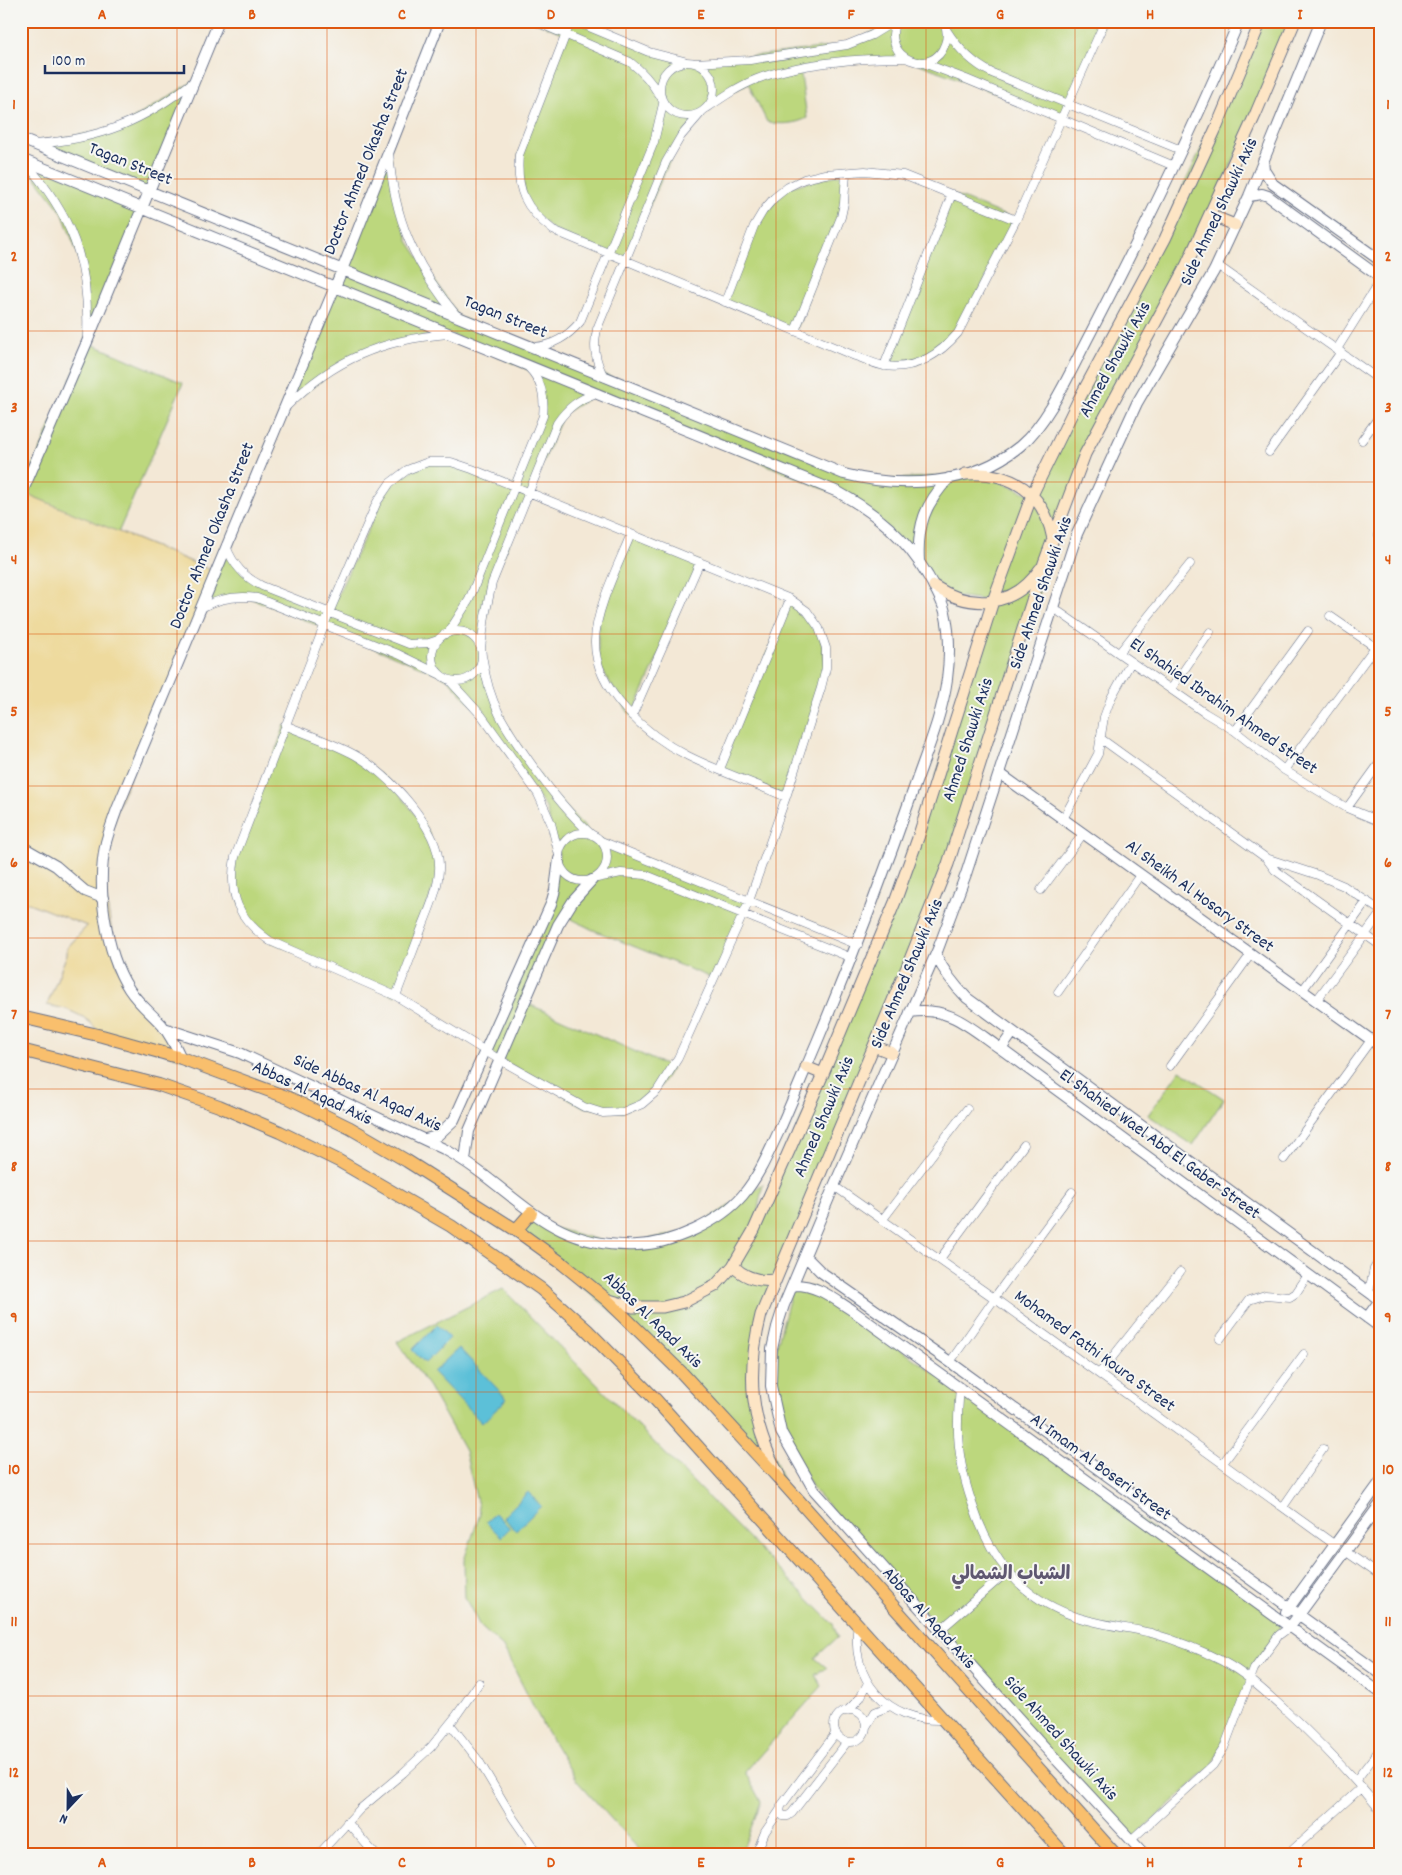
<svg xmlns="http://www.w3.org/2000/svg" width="1402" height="1875" font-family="Dekko,'Playpen Sans Arabic',sans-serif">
<rect width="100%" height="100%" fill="#f6f6f2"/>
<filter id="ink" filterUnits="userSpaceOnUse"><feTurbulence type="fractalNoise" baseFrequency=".02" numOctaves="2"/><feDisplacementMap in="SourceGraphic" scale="10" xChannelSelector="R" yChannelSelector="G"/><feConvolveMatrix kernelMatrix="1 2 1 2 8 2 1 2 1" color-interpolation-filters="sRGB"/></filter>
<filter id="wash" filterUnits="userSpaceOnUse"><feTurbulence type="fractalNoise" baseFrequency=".0096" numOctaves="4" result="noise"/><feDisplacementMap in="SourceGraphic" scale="20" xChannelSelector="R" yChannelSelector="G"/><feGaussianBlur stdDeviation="1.12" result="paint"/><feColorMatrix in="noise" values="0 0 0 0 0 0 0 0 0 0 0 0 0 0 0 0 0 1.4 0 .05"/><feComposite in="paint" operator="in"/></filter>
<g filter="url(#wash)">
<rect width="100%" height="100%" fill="#f3e8d6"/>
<path fill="#bcd77d" stroke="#6c836e" d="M534,21H575L686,62L694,63L847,45L895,21H1105L1060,118L904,58L800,68L807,118C796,124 780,125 767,122L748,83L707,108L681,136L625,260L553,230L527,206L519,155L565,34Z
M1261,21H1295L1187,264L1085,454L948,864L761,1315L753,1400L784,1484L676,1366L516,1230L531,1213L554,1228L618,1245L690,1231L763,1184L754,1229L900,888L993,601L947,595L919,561L862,505L597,393L563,414L492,583L481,648L483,660L496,709L548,788L592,835L601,841L749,901L714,979L591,929L564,915L524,1002L672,1068L657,1091L623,1112L584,1107L485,1050L545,919L559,855L546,808L482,716L449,680L441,675L245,596L201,608L226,546L243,574L329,613L390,483L428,462H451L514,486L544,405L533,372L451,334L424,336L347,360L282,411L389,151L408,241L459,317L870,481L983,473L1031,495L1110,343Z
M194,81L149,191L34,144L120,127Z
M21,159L142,207L87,342L183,383L118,533L22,492L87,342L85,274L62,212Z
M846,173L844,203L795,331L725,302L754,226L788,187Z
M952,194L1016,220L958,333L918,363L884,366Z
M631,534L700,562L632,716L628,712L598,663V619Z
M790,599L819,628L826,668L786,797L720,769Z
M285,725L355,755L392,784L428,831L440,868L396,996L270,941L245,919L232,872Z
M1180,1070L1224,1099L1193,1145L1148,1115Z
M793,1285L813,1287L1281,1620L1279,1635L1257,1665L1213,1765L1131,1840L814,1490L781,1432L770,1371Z
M503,1289L833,1624L838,1637L815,1658L827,1668L815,1675L822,1686L745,1772L761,1802L741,1854H643L577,1781L544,1727L503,1647L480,1626L465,1598L464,1560L480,1514L465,1451L429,1387L397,1342Z"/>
<path fill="#eeda9e" stroke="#84847e" d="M22,492L216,572L117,809L102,874L118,968L181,1058L102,1036L91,1023L83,1017L66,1009L47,1005L67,954V948L87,926L21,900Z"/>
<path fill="#5bc0d8" stroke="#3b789b" d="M437,1325L450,1338L425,1363L412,1350Z
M459,1348L507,1399L482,1423L433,1372Z
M528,1492L541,1506L516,1531L503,1517Z
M495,1513L510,1528L501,1537L486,1522Z"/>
</g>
<g filter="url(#ink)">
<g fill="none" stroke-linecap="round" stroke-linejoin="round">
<g stroke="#677088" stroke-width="9">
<path id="minor" d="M534,21L630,62C642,71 651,81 659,95
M571,21L519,155C516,190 525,209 553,230L855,356C865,359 876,365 885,366C915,370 940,354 958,333L1016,220L1105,21
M575,21L649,52L684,61
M896,21C880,59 933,79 945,44C948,36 947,28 943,21
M947,31C959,50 972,63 992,73L1181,150
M660 89a27 27 0 1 1 54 0a27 27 0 1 1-54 0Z
M921,62L966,79L1174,166
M694,63L750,60L847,45L872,35L895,21
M707,108C723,97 739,86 757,79C798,63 860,58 904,58
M34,144C100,139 143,122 194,81
M389,152C394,219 414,265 457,316
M23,160C72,215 90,262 87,336
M1217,265L1381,381
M725,302L754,226L763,211L774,198L788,187L804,179L825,174L865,171L903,175L1016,220
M795,331L841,217L844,203L846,173
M534,347C554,345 567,337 580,322L654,142L663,104
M1337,349L1381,279
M884,366L952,194
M604,377C595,360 593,347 597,329L666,162L681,136L701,113
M287,406C333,360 383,339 448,334
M1362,440L1381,414
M1269,452L1341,352
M428,462H451L472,469L790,599L807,611L819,628L826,648V668L821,688L786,797L749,901L678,1058L657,1091L642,1104L623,1112L603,1113L584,1107L500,1060L396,996L270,941C238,919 228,896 235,857L329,613L377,502L390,483L407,470Z
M631,534C619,563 595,611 595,641C594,691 648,736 688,756C720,772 754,783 786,797
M1379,535L1381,532
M226,546C233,565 244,577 262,586L409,644L429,643L438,640
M1052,607L1205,713L1235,731L1284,770L1347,808L1381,822
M201,608C219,598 236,595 257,598L398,654L441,675
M432 656a25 25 0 1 1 50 0a25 25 0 1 1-50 0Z
M448,633L469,600L543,416C545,397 542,381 528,367
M481,648L485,616L492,583L557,423C568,407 579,399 597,393
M1119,653L1190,564
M483,660C489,704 505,727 530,762C549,789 568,813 592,835
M449,680L482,716L538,794L551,823L559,855
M1171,689L1210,632
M632,716L700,562
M285,725C308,735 333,743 355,755C388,773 442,830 439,870C438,890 430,907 423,925C414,949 405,972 396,996
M1235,731L1308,631
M1100,738L1266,858L1318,875L1344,886L1381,911
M720,769L790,599
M1284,770L1375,647L1330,616
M1347,808L1381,761
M1063,819L1098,754L1104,717L1111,698L1131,662
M559 857a24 24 0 1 1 48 0a24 24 0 1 1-48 0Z
M601,841L858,945
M1266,858L1275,870L1381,946
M597,878L621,873L646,875L852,958
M1041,890L1083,834
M1302,991L1367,901
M1058,992L1140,875
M1316,1001L1381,913
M1170,1066L1251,954
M1284,1159L1371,1040
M834,1186L994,1298L1335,1545
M883,1219L967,1109
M940,1259L1024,1145
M1369,1291L1374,1269L1381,1257
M994,1298L1072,1192
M1220,1339L1249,1300L1265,1295L1290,1297L1296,1293L1308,1275
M950,1362L995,1298
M1099,1374L1180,1272
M960,1387C959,1399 958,1410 958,1421C957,1449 963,1477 972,1503C990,1558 1018,1596 1074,1616C1099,1625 1126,1627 1151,1633C1176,1640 1199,1649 1222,1661C1245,1673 1263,1690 1282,1707C1317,1739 1350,1773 1381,1811
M1223,1463L1304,1354
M1283,1507L1323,1449
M1345,1551L1381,1576
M858,1624C849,1680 888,1722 943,1720
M939,1631L1007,1572
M834 1726a16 16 0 1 1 32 0a16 16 0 1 1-32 0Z
M847,1711L860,1698L868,1683
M450,1724L479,1761L513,1818L538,1854
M866,1727L875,1712L890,1706
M836,1733L781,1806L780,1812L783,1816H788L792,1813L847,1742
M1356,1780L1381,1748
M347,1822L375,1854
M1131,1840L1213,1765L1224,1748L1254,1669L1279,1635L1290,1627
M319,1854L360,1809L403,1773L431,1747L456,1716L479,1683
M756,1854L765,1832L780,1810
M1288,1854L1362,1787"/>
</g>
<g stroke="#677088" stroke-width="12">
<path id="tertiary" d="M21,139L844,474C903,489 971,486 1020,446C1049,422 1072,368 1090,334C1143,232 1194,128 1239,21
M21,159L838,492C876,513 906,538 928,576C934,587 942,599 945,612C950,634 950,657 947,679C942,716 926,753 914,788C884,874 852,958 817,1042C804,1072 792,1102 779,1131C768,1154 759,1176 743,1195C720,1222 672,1244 637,1245C545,1249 516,1188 444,1149L240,1053L164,1028
M1263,161L1264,170L1273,184L1381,261
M1249,196L1262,194L1268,196L1381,278
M21,495L87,342L219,21
M919,561C917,525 925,504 949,478
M999,773L1381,1047
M21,846L56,866L85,891L103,898
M936,955C944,972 954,985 967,998L1381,1301
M910,1012C950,1006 969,1027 1001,1049L1381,1328
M1001,1049L1013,1032
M181,1058C176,1047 170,1035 162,1025C151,1013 138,1003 129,989C105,952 96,885 106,842C109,831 113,820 117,809L342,270L440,21
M425,1139L437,1136L454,1120L551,904L555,890L559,859
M465,1160L469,1131L558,925L573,901L592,880
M805,1256L821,1272L950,1362L1381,1674
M793,1285C817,1284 834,1299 853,1311L1381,1693
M1367,1318L1380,1300
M1286,1612L1381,1481
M1290,1627L1381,1503
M1144,1854L1039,1741L814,1490L781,1432L771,1386L772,1349L777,1327L784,1305L834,1186L938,949L966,874L1077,534L1137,403L1214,271L1249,196L1321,21"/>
</g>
<g stroke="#677088" stroke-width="13">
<path id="secondary" d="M1210,215L1235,225
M965,474C1012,471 1044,492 1053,539
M934,586C971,610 1014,608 1040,569
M874,1046L892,1053
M806,1067L823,1074
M733,1266C745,1278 759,1282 775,1280
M606,1299L633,1307H663L684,1302L715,1286L733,1266L754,1230L823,1074L895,902L918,838L993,601L1032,495L1078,401L1165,239L1217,126L1261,21
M779,1475C750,1422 746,1374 761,1315L907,967L948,864L1044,563L1085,454L1187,264L1256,113L1295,21"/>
</g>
<g stroke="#677088" stroke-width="14">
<path id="primary" d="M21,1017L102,1036L181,1058L289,1098L350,1128L407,1161L516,1230L563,1264L606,1299L682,1373L784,1484L1115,1854
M21,1050L159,1085L219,1106L280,1132L339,1161L451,1226L541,1289L587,1330L654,1398L1064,1854
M516,1230L531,1213"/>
</g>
<use href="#minor" stroke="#fff" stroke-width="8"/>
<use href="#tertiary" stroke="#fff" stroke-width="10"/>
<use href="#secondary" stroke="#fde5c5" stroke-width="11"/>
<use href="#primary" stroke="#f9bf6d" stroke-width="12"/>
</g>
</g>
<path fill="none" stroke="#de5710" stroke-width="1" stroke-opacity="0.55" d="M177,21V1854M327,21V1854M476,21V1854M626,21V1854M776,21V1854M926,21V1854M1075,21V1854M1225,21V1854M21,179H1381M21,331H1381M21,482H1381M21,634H1381M21,786H1381M21,938H1381M21,1089H1381M21,1241H1381M21,1392H1381M21,1544H1381M21,1696H1381"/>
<g text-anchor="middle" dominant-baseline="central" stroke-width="4" stroke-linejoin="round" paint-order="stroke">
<g font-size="18" fill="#1b2f5e" stroke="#f6f6f2">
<text transform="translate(367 162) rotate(-68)">Doctor Ahmed Okasha Street</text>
<text transform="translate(130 165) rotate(22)">Tagan Street</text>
<text transform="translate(1220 212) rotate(-65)">Side Ahmed Shawki Axis</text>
<text transform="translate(505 318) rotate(22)">Tagan Street</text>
<text transform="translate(1116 360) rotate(-61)">Ahmed Shawki Axis</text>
<text transform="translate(213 536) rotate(-68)">Doctor Ahmed Okasha Street</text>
<text transform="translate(1042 593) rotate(-71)">Side Ahmed Shawki Axis</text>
<text transform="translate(1223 707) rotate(35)">El Shahied Ibrahim Ahmed Street</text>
<text transform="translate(969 740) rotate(-72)">Ahmed Shawki Axis</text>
<text transform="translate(1199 897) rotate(36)">Al Sheikh Al Hosary Street</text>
<text transform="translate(908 974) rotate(-67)">Side Ahmed Shawki Axis</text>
<text transform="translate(312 1094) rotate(25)">Abbas Al Aqad Axis</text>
<text transform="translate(367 1094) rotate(25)">Side Abbas Al Aqad Axis</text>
<text transform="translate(825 1117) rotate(-67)">Ahmed Shawki Axis</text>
<text transform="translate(1159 1145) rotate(36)">El Shahied Wael Abd El Gaber Street</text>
<text transform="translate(652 1321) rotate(44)">Abbas Al Aqad Axis</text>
<text transform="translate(1094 1352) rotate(36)">Mohamed Fathi Koura Street</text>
<text transform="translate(1100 1468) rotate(36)">Al Imam Al Boseri Street</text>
<text transform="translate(928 1619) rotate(48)">Abbas Al Aqad Axis</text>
<text transform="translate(1060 1739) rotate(48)">Side Ahmed Shawki Axis</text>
</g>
<g font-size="19" font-weight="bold" fill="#5f5871" stroke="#f6f6f2">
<text x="1011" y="1575">الشباب الشمالي</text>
</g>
</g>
<rect width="1402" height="1875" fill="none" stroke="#f6f6f2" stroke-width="55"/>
<g transform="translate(68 1808) rotate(202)" stroke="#f6f6f2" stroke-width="4" paint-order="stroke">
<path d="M0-4L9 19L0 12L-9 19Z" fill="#1b2f5e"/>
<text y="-8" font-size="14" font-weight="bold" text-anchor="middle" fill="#1b2f5e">N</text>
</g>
<path d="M45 65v8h139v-8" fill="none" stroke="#1b2f5e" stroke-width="2.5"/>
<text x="52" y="65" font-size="15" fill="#1b2f5e" stroke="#f6f6f2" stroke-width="4" paint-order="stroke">100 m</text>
<rect x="28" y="28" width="1346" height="1820" fill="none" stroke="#de5710" stroke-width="2"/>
<g font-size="16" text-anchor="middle" font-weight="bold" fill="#de5710">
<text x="102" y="19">A</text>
<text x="252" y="19">B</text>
<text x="402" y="19">C</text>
<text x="551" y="19">D</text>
<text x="701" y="19">E</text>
<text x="851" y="19">F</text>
<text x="1000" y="19">G</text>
<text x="1150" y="19">H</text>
<text x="1300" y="19">I</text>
<text x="14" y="109">1</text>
<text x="1388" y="109">1</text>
<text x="14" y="261">2</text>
<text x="1388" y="261">2</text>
<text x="14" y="412">3</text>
<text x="1388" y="412">3</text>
<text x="14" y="564">4</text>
<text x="1388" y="564">4</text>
<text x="14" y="716">5</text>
<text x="1388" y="716">5</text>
<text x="14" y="867">6</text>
<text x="1388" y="867">6</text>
<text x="14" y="1019">7</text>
<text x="1388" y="1019">7</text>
<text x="14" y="1171">8</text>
<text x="1388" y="1171">8</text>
<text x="14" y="1322">9</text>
<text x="1388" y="1322">9</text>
<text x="14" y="1474">10</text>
<text x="1388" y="1474">10</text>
<text x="14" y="1626">11</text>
<text x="1388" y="1626">11</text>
<text x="14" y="1777">12</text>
<text x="1388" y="1777">12</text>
<text x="102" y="1867">A</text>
<text x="252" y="1867">B</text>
<text x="402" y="1867">C</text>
<text x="551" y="1867">D</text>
<text x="701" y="1867">E</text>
<text x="851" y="1867">F</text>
<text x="1000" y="1867">G</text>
<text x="1150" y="1867">H</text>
<text x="1300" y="1867">I</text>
</g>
</svg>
